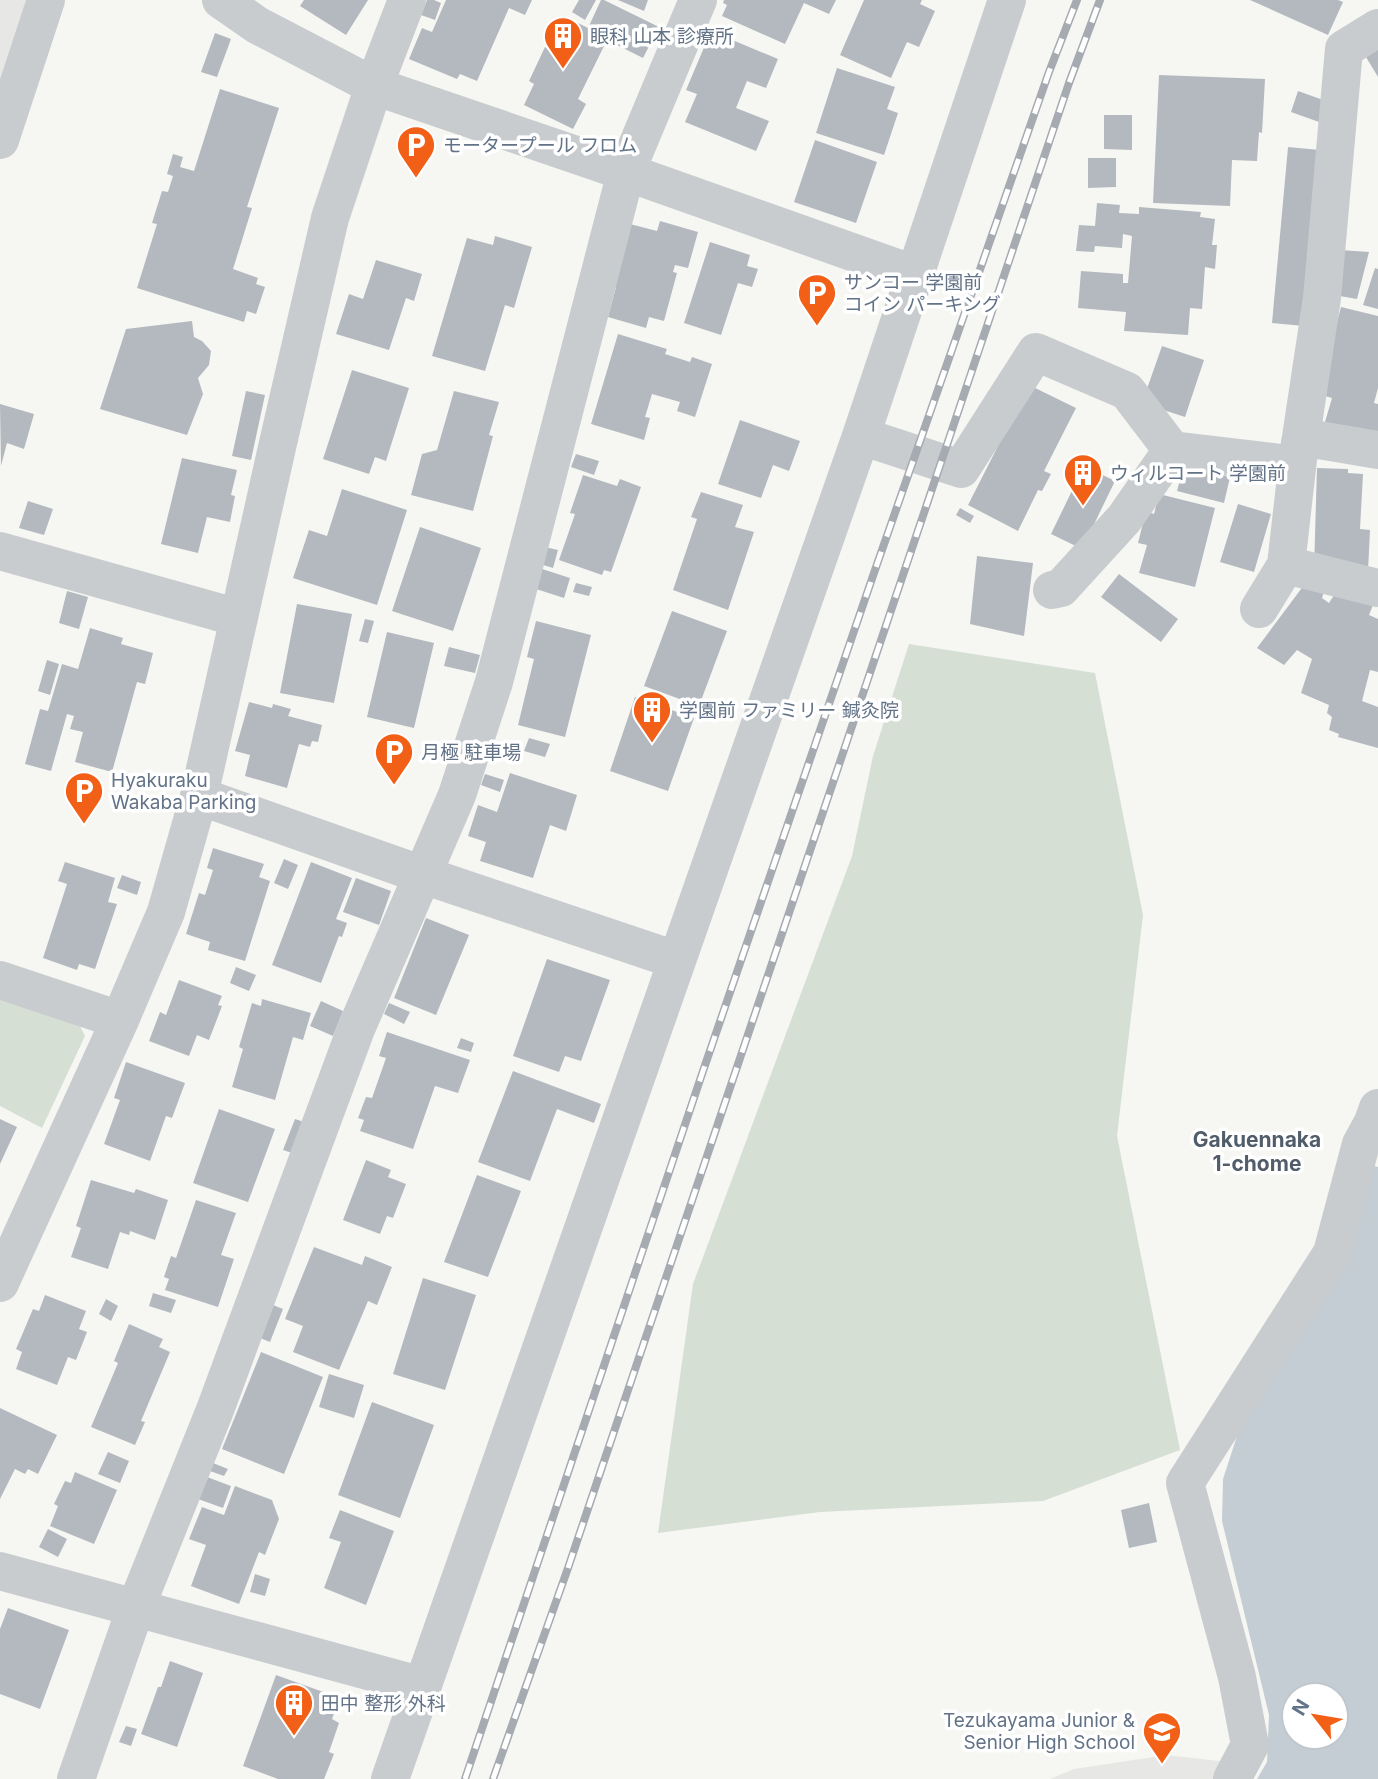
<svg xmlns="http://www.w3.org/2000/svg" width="1378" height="1779" font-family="Inter,'Noto Sans JP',sans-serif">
<rect width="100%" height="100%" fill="#f6f7f3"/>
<path fill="#e7e8e6" d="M0,0H29L0,85Z
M1167,1755L1228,1762L1217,1779H1050L1074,1769Z"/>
<path fill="#d6dfd3" d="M909,644L1095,673L1143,915L1117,1136L1180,1450L1043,1501L820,1512L658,1533L693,1284L852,856L873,756Z
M0,994L75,1016L85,1036L42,1128L0,1106Z"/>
<path fill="#c4cdd3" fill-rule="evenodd" d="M1371,1165L1378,1167V1779H1257L1267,1762L1269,1715L1222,1521L1223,1479L1237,1436ZM1294,1695H1336V1737H1294Z"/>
<path fill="#b3b9bf" d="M304,0H368L346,35L300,6Z
M427,0H434L441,3L435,20L421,15Z
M446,0H532L525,15L509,8L477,81L460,74L457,79L409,59L422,28L432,32Z
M579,0H596L585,20L572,12Z
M601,0H604L659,27L643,58L607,40L578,99L586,104L573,129L524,105L534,84L529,81L545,47L549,50L566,17L588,28Z
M618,0H648L644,11Z
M724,0H836L829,14L804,3L785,44L722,16L727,5L723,3Z
M864,0H922L920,4L935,11L919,47L907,42L891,78L840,55Z
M1250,0H1338L1343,2L1328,35Z
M711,31L778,59L766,88L747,81L736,108L769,121L756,151L685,122L697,94L686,90Z
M215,33L231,39L217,77L201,72Z
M1378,49V77L1366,57Z
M837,68L895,87L887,109L898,113L884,155L816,133Z
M1159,75L1265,79L1262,133L1259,132L1257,161L1232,160L1230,206L1153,203Z
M220,89L279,108L247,207L252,208L233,269L258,278L256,284L265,287L256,314L247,311L244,322L137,288L157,224L152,223L162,191L168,192L173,176L167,174L173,154L183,157L180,167L194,171Z
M1298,91L1326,101L1319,122L1291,112Z
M1104,115H1132V150L1104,149Z
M815,140L877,162L856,223L794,202Z
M1288,147L1320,150L1304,326L1272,323Z
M1088,158H1116V187L1088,188Z
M1097,203L1120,205L1119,213L1139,214V207L1201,212L1200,217L1215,219L1212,245H1217L1215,269L1205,267L1202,309L1190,308L1188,335L1124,331L1126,312L1078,308L1081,271L1123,274V283H1128L1132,236L1123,234L1122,248L1095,246L1094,252L1076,251L1079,225L1095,226Z
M660,221L698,232L688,268L675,265L673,272L677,273L664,321L649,317L646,328L608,317L616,287H613L630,224L657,231Z
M495,236L532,247L514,308L505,305L485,371L432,356L467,238L493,245Z
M710,242L750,255L747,266L758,269L752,287L738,283L721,335L684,323Z
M1340,250L1369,252L1357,299L1334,295Z
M376,260L422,274L414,301L406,298L389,350L336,334L349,294L363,299Z
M1375,268L1378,269V309L1363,305Z
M1341,307L1378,316V388L1374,403L1378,404V436L1325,422L1332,398L1318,394Z
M192,321L194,337L202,341L211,351L209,365L198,378L203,394L187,435L100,409L126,329Z
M618,334L667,349L665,354L690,362L692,357L712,364L695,417L677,411L680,402L652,394L645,417L650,418L644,440L591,424Z
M1162,346L1204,360L1185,417L1142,403Z
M352,370L409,388L386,461L375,457L369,474L323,459Z
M1029,385L1076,408L1044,471L1051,474L1042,491L1038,490L1018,531L968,505Z
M246,391L265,395L251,460L232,456Z
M454,391L499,402L489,435L493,436L473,511L411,495L422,454L437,450Z
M0,404L34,414L24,449L7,443L1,466Z
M740,420L800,441L789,471L773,465L761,498L718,484Z
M576,454L599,461L594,475L571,467Z
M182,458L237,470L231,495L235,496L230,522L207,517L198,553L161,544Z
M1184,465L1230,477L1224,503L1177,491Z
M1084,466L1115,481L1082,549L1051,534Z
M1317,468L1348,469V473L1363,474L1360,529L1370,530L1368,571L1314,569Z
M583,475L617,486L620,479L641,487L611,572L604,570L602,575L559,560L575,514L570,513Z
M342,489L407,510L377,605L293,578L309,530L327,536Z
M701,492L743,505L735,527L754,532L728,610L673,590L697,519L691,517Z
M1159,494L1215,508L1195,587L1139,573L1147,545L1138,543L1146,511L1154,514Z
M28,501L53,509L44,535L19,528Z
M1238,504L1271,514L1254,572L1220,562Z
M960,508L974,516L970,523L956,515Z
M420,527L481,548L453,631L392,611Z
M545,547L558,550L553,568L540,564Z
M977,556L1033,563L1024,636L970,624Z
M539,568L570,578L564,598L533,588Z
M1119,574L1178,619L1161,642L1101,597Z
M1307,581L1325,589L1322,598L1329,603L1336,592L1373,605L1369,615L1378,619V672L1370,670L1362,701L1378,707V748L1338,737L1339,734L1329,730L1332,717L1327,713L1329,705L1301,693L1312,659L1297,650L1284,665L1257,648Z
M576,583L592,587L589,596L573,592Z
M67,591L88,597L79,629L59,623Z
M297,604L352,614L334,703L280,693Z
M672,611L727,631L699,706L644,686Z
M365,619L374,621L368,643L359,641Z
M536,621L591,635L565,737L518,725L534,659L527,657Z
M90,628L123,638L121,644L153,653L145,684L137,682L112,772L75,762L83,732L70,729L74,716L67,714L51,771L25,764L40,709L48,711L62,664L78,669Z
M387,632L434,643L414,728L367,717Z
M449,647L480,655L475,673L444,666Z
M47,660L59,664L50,695L38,691Z
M635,697L694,718L668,791L610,771Z
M249,702L272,708L273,704L291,709L288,716L322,725L318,742L312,741L310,747L299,744L287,788L245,776L250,755L235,751Z
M529,738L550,744L545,757L524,751Z
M510,773L577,795L566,831L550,825L533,878L480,861L486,842L468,836L478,805L497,812Z
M485,774L504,780L500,792L481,785Z
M213,848L264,864L259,877L270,881L245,961L208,950L210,942L186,934L199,893L205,895L213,870L207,868Z
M284,859L298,865L288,889L274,883Z
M65,862L115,878L108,902L117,904L95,969L79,964L77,970L43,958L67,884L58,881Z
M311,862L352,878L336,919L347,923L342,937L339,936L321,983L272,965Z
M122,875L141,882L137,895L117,888Z
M356,878L391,891L379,925L343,912Z
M426,918L469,935L436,1015L394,998Z
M547,959L610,980L581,1061L565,1056L559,1072L513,1056Z
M236,967L256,975L249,991L230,983Z
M179,980L222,996L218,1005L222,1006L209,1040L197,1035L189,1056L149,1041L160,1012L166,1015Z
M262,999L311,1013L303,1040L293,1037L275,1100L232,1087L243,1049L239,1047L252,1003L261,1006Z
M321,1001L343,1011L333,1036L310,1026Z
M389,1003L410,1012L404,1024L384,1014Z
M387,1032L470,1060L458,1093L435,1086L413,1149L360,1131L364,1120L358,1118L366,1097L372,1098L386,1058L379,1056Z
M461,1038L474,1043L471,1052L457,1048Z
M126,1062L185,1083L172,1118L166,1116L150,1161L104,1144L120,1100L114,1098Z
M513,1071L601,1104L594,1123L557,1109L530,1181L478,1162Z
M219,1109L275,1129L248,1202L193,1183Z
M0,1119L17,1127L0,1164Z
M295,1119L304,1122L292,1153L283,1150Z
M366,1160L391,1170L388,1177L406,1184L393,1218L387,1216L380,1234L343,1220Z
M477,1175L521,1191L488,1277L444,1262Z
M91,1180L134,1193L136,1189L168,1200L155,1240L130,1231L129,1235L120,1232L108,1269L71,1257L81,1228L76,1226Z
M196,1200L236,1213L221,1255L234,1259L218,1307L165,1290L169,1279L164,1277L171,1256L176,1258Z
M314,1247L362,1265L365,1256L392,1267L377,1305L368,1301L339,1370L293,1352L303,1326L285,1319Z
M423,1278L476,1295L445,1390L393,1374Z
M153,1293L176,1300L171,1313L149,1306Z
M45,1295L86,1311L79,1329L87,1332L76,1360L68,1357L57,1385L16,1369L22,1352L16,1349L33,1309L39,1311Z
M106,1299L118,1306L111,1321L99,1314Z
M273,1305L283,1309L270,1342L260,1338Z
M129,1324L163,1339L159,1347L170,1352L141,1421L145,1422L135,1445L91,1427L118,1363L114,1361Z
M261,1352L323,1377L284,1474L222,1449Z
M329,1374L364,1385L354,1418L319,1407Z
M372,1402L434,1425L400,1518L338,1495Z
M0,1408L57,1435L38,1474L28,1469L25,1474L15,1469L0,1499Z
M108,1452L129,1461L120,1483L98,1474Z
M213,1463L228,1469L224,1476L210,1471Z
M75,1472L117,1490L94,1544L50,1526L58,1506L54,1504L65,1481L71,1483Z
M207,1477L231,1486L223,1508L198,1499Z
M235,1486L272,1500L279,1519L265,1555L259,1552L239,1604L191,1586L206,1545L189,1539L202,1507L224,1515Z
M1149,1503L1157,1542L1129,1548L1121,1510Z
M340,1510L394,1531L366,1605L324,1588L341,1542L329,1538Z
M48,1529L67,1539L58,1557L39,1547Z
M255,1574L270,1579L265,1596L250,1592Z
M8,1608L69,1630L40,1709L0,1694V1629Z
M170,1661L203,1673L177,1747L141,1734L158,1687H161Z
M276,1675L340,1698L332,1719L339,1723L329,1752L334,1754L324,1779H278L243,1766Z
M126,1726L137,1729L131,1746L119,1742Z"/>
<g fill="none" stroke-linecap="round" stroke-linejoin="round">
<path stroke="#c9cccf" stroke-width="38" d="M221,0L257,25L374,86L626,172L914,274
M1378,28L1344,49L1322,298L1301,437L1378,450
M0,140L46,0
M861,436L961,469L1036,352L1127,391L1172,450L1297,465
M0,551L239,618
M1286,565L1378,588
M1052,590L1061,588L1124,519L1172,450
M1259,609L1286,565L1300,442
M199,796L423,875L676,960
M0,980L120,1020
M0,1283L120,1020L166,912L199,796L278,443L330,218L374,86L407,0
M0,1571L423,1686
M76,1779L136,1607L215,1410L356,1029L457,795L494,682L626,172L698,0
M390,1779L861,436L1007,0
M1232,1779L1250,1745L1237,1677L1185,1483L1332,1253L1361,1144L1373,1122L1378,1108"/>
<g stroke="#a6abb2" stroke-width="8">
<path id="rail" d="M465,1779L702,1074L875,570L1049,72L1077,0
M493,1779L568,1568L1069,83L1100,0"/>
</g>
<use href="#rail" stroke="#fff" stroke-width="5" stroke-dasharray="16" stroke-linecap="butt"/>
</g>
<defs>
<g id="building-pin" transform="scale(2.0125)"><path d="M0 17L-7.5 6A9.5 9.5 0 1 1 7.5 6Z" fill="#f26017" stroke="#fff"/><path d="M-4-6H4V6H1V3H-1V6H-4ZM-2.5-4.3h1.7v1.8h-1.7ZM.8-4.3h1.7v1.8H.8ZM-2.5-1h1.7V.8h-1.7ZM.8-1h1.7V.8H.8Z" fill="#fff"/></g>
<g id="parking-pin" transform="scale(2.0125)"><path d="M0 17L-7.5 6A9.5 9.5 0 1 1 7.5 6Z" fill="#f26017" stroke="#fff"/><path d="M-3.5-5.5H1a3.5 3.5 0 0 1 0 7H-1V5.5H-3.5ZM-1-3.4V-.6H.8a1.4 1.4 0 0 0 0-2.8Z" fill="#fff"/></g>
<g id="school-pin" transform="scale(2.0125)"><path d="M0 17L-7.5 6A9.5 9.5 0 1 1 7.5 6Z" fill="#f26017" stroke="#fff"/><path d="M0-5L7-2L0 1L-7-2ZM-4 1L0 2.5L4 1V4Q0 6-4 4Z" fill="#fff"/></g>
</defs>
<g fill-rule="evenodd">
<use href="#building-pin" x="563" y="36"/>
<use href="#parking-pin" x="416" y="145"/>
<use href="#parking-pin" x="817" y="293"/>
<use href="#building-pin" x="1083" y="473"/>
<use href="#building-pin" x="652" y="710"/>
<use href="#parking-pin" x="394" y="752"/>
<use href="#parking-pin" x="84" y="791"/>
<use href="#building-pin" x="294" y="1703"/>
<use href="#school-pin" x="1162" y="1731"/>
</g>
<g text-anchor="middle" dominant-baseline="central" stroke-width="7" stroke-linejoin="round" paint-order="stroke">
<g font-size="19" fill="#637387" stroke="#fff" text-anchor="start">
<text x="590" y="36">眼科 山本 診療所</text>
<text x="443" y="145">モータープール フロム</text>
<text x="844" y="282">サンコー 学園前<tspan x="844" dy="22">コイン パーキング</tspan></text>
<text x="1110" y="473">ウィルコート 学園前</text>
<text x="679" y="710">学園前 ファミリー 鍼灸院</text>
<text x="421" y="752">月極 駐車場</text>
<text x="111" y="780">Hyakuraku<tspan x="111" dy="22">Wakaba Parking</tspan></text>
<text x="321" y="1703">田中 整形 外科</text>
<text x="1135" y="1720" text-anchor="end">Tezukayama Junior &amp;<tspan x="1135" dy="22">Senior High School</tspan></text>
</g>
<g font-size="21" font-weight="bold" fill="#515d6b" stroke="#fff">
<text x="1257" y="1139">Gakuennaka<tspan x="1257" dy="24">1-chome</tspan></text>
</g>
</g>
<g transform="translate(1315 1716) rotate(301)"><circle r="33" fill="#ffffff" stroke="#c1c7cf" stroke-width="2"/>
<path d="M0-5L12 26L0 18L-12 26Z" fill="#f26017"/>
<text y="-10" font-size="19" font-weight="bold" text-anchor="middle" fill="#637387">N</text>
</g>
</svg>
